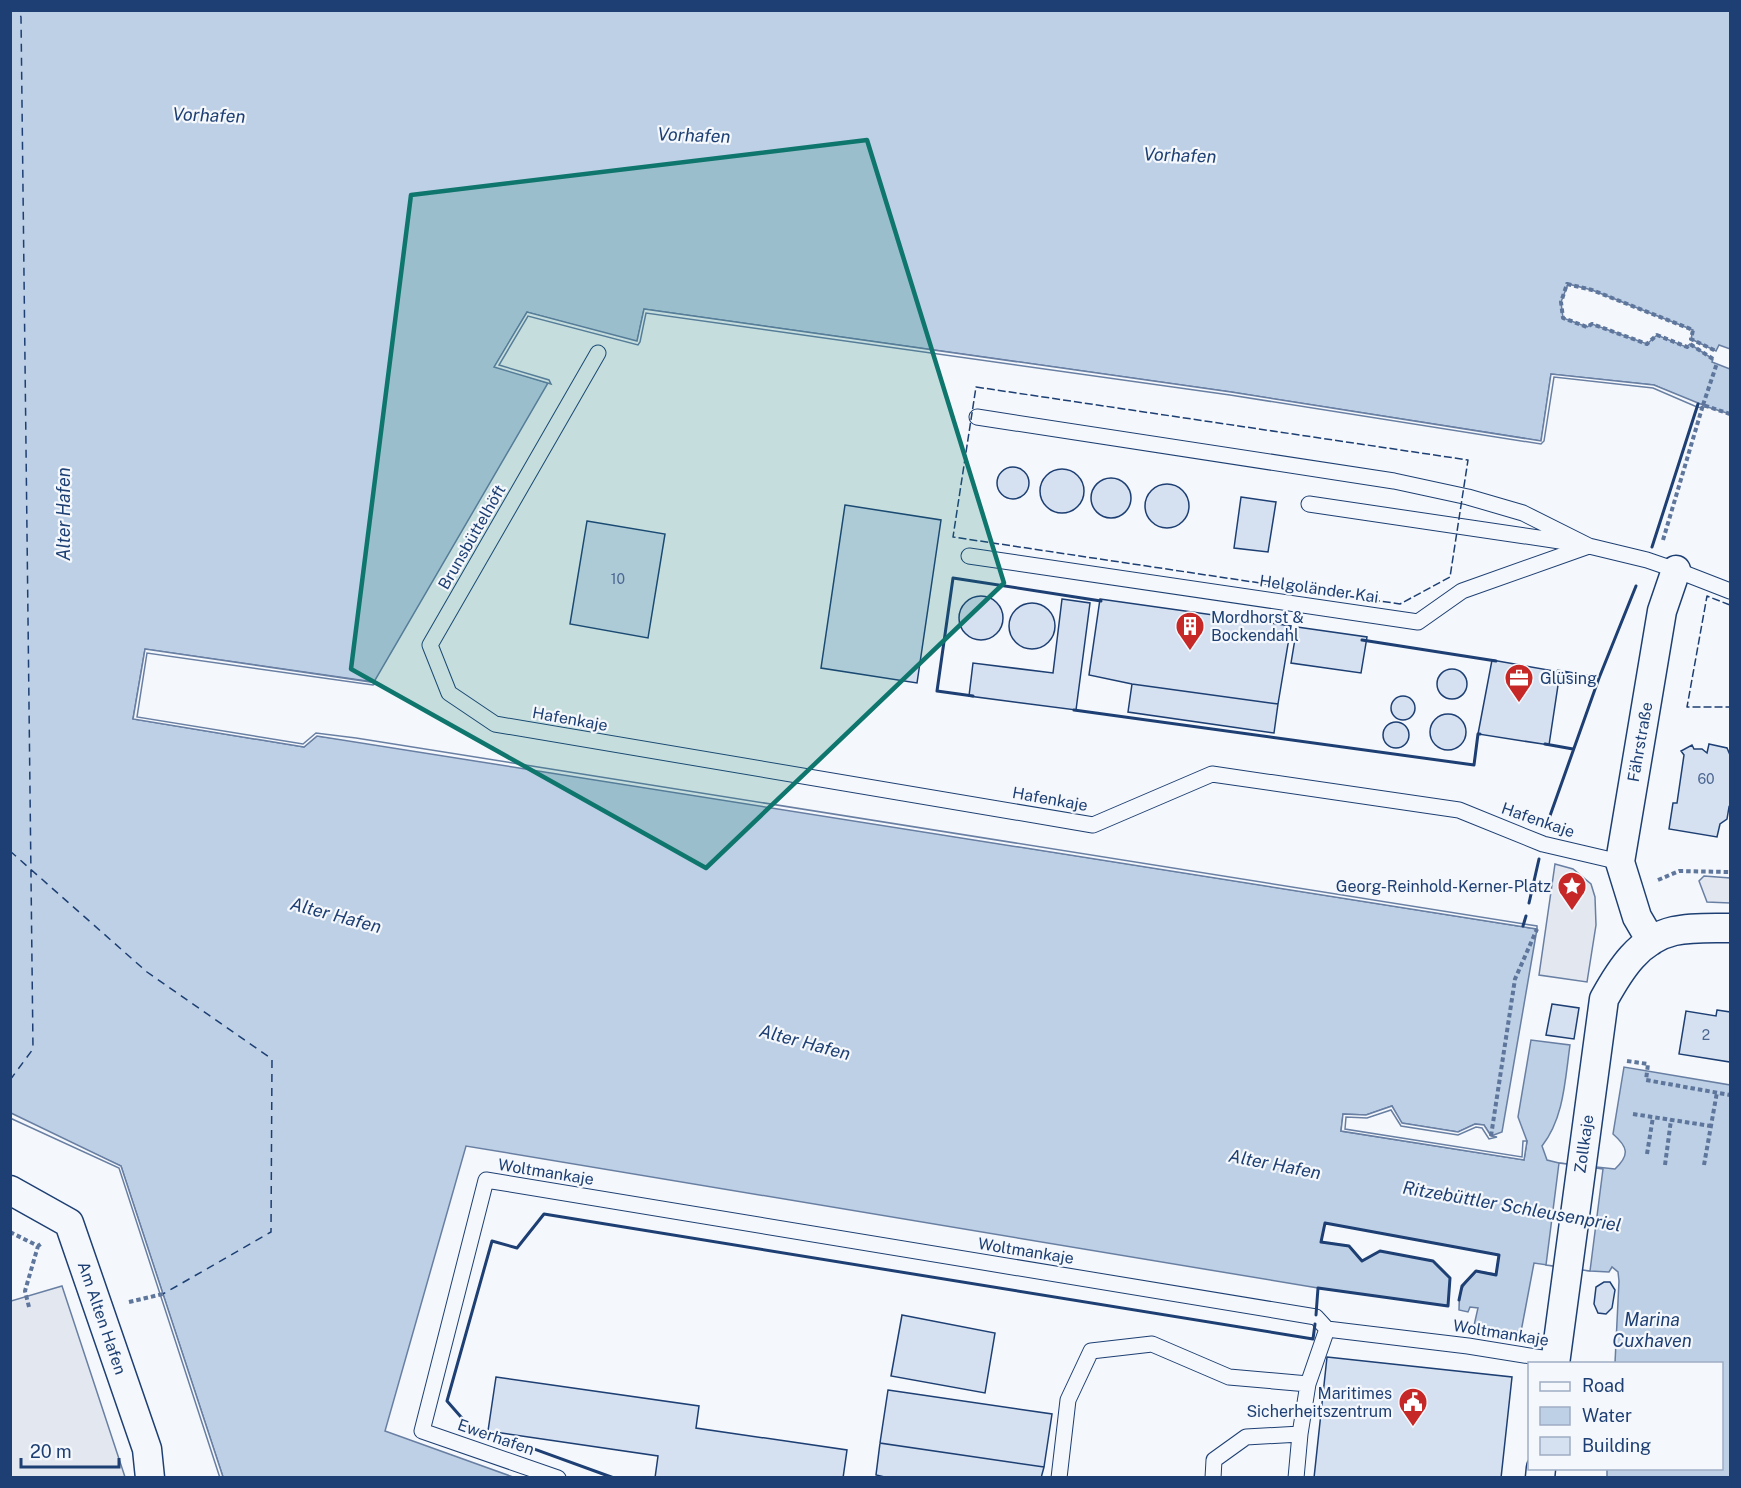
<svg xmlns="http://www.w3.org/2000/svg" width="1741" height="1488" font-family="'Public Sans',sans-serif">
<rect width="100%" height="100%" fill="#f4f7fb"/>
<path fill="#e3e8f0" stroke="#687fa3" stroke-width="1.5" d="M1555,864L1573,869L1591,884L1595,897L1596,925L1587,982L1539,975Z
M1704,876L1730,878V903L1707,902L1699,881Z
M62,1286L125,1477H11V1301Z"/>
<path fill="#bed0e5" stroke="#687fa3" stroke-width="1.5" d="M11,11H1730V349L1719,345L1716,351L1691,339L1693,330L1592,290L1568,284L1561,302L1563,318L1587,327L1592,324L1647,344L1657,335L1686,347L1690,344L1713,359L1712,362L1730,369V414L1698,404L1654,385L1551,374L1541,441L1231,392L644,309L637,342L527,312L495,366L548,383L374,682L145,649L133,719L304,747L317,736L355,741L1537,929L1502,1132L1491,1136L1484,1125L1475,1124L1458,1132L1401,1123L1392,1106L1366,1115L1343,1114L1341,1131L1524,1160L1527,1141L1518,1117L1531,1040L1570,1045C1565,1080 1564,1118 1542,1146L1547,1160L1559,1163L1615,1169C1630,1155 1628,1147 1613,1134L1624,1067L1730,1085V1477H1607V1469L1722,1468V1364L1615,1363L1619,1281L1618,1272L1612,1267L1609,1272L1590,1271L1534,1263L1520,1337L1511,1338L1473,1330L1478,1308L1470,1307L1468,1312L1459,1310C1459,1289 1462,1286 1476,1271L1496,1274L1499,1255L1325,1223L1321,1242L1349,1246L1362,1261L1380,1251L1433,1261L1450,1278L1448,1306L1318,1288L466,1146L385,1431L513,1477H223L121,1166L11,1115Z"/>
<path fill="#f4f7fb" stroke="#687fa3" stroke-width="1.5" d="M644,309L1231,392L1541,441L1551,374L1654,385L1703,405L1702,408L1697,407L1653,388L1554,377L1544,441L1541,444L1230,395L646,313L640,342L638,345L528,316L499,365L549,380L551,384L494,367L527,312L637,341Z
M145,649L377,683L373,685L147,653L137,717L303,744L316,733L356,738L1537,926V929L317,736L304,747L133,719Z
M1392,1106L1402,1123L1458,1132L1475,1124L1484,1125L1491,1136L1497,1137L1489,1139L1482,1128L1476,1127L1458,1135L1401,1126L1391,1110L1367,1118L1346,1117L1345,1129L1522,1157L1523,1141H1527L1524,1160L1341,1131L1343,1114L1366,1115Z
M11,1113L121,1166L223,1477L220,1478L119,1168L10,1118Z
M1559,1163L1603,1169L1590,1271L1546,1265Z"/>
<g fill="none" stroke-linecap="round" stroke-linejoin="round">
<path stroke="#1d3f73" stroke-width="1.5" stroke-dasharray="8 6" stroke-linecap="butt" d="M10,851L147,972L272,1059L271,1232L163,1294
M10,1080L33,1049L21,17L18,10"/>
</g>
<path fill="#d5e0f0" stroke="#1d3f73" stroke-width="1.5" d="M997 483a16 16 0 1 1 32 0a16 16 0 1 1-32 0Z
M1040 491a22 22 0 1 1 44 0a22 22 0 1 1-44 0Z
M1091 498a20 20 0 1 1 40 0a20 20 0 1 1-40 0Z
M1145 506a22 22 0 1 1 44 0a22 22 0 1 1-44 0Z
M1241,497L1276,502L1268,552L1234,548Z
M845,505L941,520L917,683L821,668Z
M587,521L665,534L648,638L570,624Z
M959 618a22 22 0 1 1 44 0a22 22 0 1 1-44 0Z
M1062,599L1090,603L1076,710L969,696L973,663L1053,673Z
M1100,599L1291,626L1278,704L1132,684L1089,675Z
M1009 626a23 23 0 1 1 46 0a23 23 0 1 1-46 0Z
M1297,627L1367,637L1361,673L1291,663Z
M1492,660L1560,672L1549,745L1478,734Z
M1437 684a15 15 0 1 1 30 0a15 15 0 1 1-30 0Z
M1132,684L1278,704L1274,733L1128,712Z
M1391 708a12 12 0 1 1 24 0a12 12 0 1 1-24 0Z
M1430 732a18 18 0 1 1 36 0a18 18 0 1 1-36 0Z
M1383 735a13 13 0 1 1 26 0a13 13 0 1 1-26 0Z
M1709,744L1727,748L1730,755V808L1729,807L1727,819L1720,824L1717,837L1669,829L1673,803H1677L1684,755L1681,751L1692,745L1694,749H1702L1707,753Z
M1552,1004L1579,1008L1574,1039L1546,1035Z
M1717,1010L1730,1012V1062L1679,1054L1686,1011L1716,1016Z
M1604,1282H1610L1615,1290L1612,1308L1606,1314L1598,1313L1594,1304L1596,1287Z
M902,1315L995,1333L985,1393L891,1376Z
M1327,1357L1512,1377L1501,1478H1314Z
M496,1377L699,1406L696,1428L847,1450L843,1478H655L658,1456L488,1431Z
M888,1390L1052,1414L1044,1467L880,1443Z
M880,1443L1044,1467L1041,1478H889L876,1475Z"/>
<g fill="none" stroke-linecap="round" stroke-linejoin="round">
<g stroke="#1d3f73" stroke-width="17">
<path id="lane" d="M598,353L430,645L449,693L495,724L1093,825L1212,774L1459,810L1543,844L1620,862
M977,417L1394,481L1468,497L1523,513L1589,546
M1309,504L1573,543
M969,556L1418,622L1462,591L1589,546L1647,560L1676,570L1730,591
M558,1478L422,1431L486,1180L1316,1317L1327,1329L1468,1346L1555,1360
M1059,1478L1068,1400L1091,1351L1152,1344L1229,1377L1308,1384
M1213,1478L1214,1460L1246,1437L1300,1434L1308,1384L1327,1329
M1296,1478L1300,1434"/>
</g>
<g stroke="#1d3f73" stroke-width="31">
<path id="street" d="M1651,941L1637,917L1620,862L1662,611L1676,570
M10,1190L69,1223L147,1449L150,1478
M1555,1364L1604,999C1620,970 1639,939 1674,931C1692,927 1712,928 1730,928
M1540,1478L1541,1468"/>
</g>
<path stroke="#5e769c" stroke-width="4" stroke-dasharray="4.5 3" stroke-linecap="butt" d="M1713,359L1690,344L1687,347L1657,335L1647,344L1592,324L1587,327L1563,318L1561,302L1567,284L1592,290L1693,330L1691,339L1716,351
M1703,405L1717,363
M1663,540L1703,405L1730,414
M1658,880L1679,871L1730,872
M1627,1061L1648,1064L1646,1080L1730,1095
M1633,1114L1711,1126
M1491,1136L1515,979L1537,929
M1647,1154L1653,1117
M1665,1165L1671,1120
M1704,1165L1717,1092
M10,1232L38,1246L42,1243
M129,1302L163,1294
M29,1307L25,1291L38,1246"/>
<use href="#lane" stroke="#f4f7fb" stroke-width="15"/>
<use href="#street" stroke="#f4f7fb" stroke-width="28"/>
<path stroke="#1d3f73" stroke-width="1.5" stroke-dasharray="8 3" stroke-linecap="butt" d="M976,387L1468,460L1450,577L1400,604L953,537Z
M1730,605L1707,596L1687,707H1730"/>
<path stroke="#1d3f73" stroke-width="3" d="M1652,547L1698,404
M1362,640L1496,661
M1558,671L1599,678
M973,696L937,691L953,578L1101,601
M1074,710L1474,765L1478,734H1480
M1545,744L1573,749
M1546,827L1599,678L1636,586
M1529,903L1539,859
M1523,926L1526,916
M1316,1315L1318,1288L1448,1306L1450,1278L1433,1261L1380,1251L1362,1261L1349,1246L1321,1242L1325,1223L1499,1255L1496,1275L1476,1271L1462,1286L1459,1300
M614,1478L468,1425L447,1401L492,1241L517,1248L544,1214L1313,1339L1315,1324"/>
</g>
<path fill="#0f766e" fill-opacity="0.2" stroke="#0f766e" stroke-width="4.5" stroke-linejoin="round" d="M867,140L1004,583L706,868L351,669L411,195Z"/>
<defs>
<g id="building-pin" transform="scale(1.5)"><path d="M0 17L-7.5 6A9.5 9.5 0 1 1 7.5 6Z" fill="#c62828" stroke="#f4f7fb"/><path d="M-4-6H4V6H1V3H-1V6H-4ZM-2.5-4.3h1.7v1.8h-1.7ZM.8-4.3h1.7v1.8H.8ZM-2.5-1h1.7V.8h-1.7ZM.8-1h1.7V.8H.8Z" fill="#fff"/></g>
<g id="office-pin" transform="scale(1.5)"><path d="M0 17L-7.5 6A9.5 9.5 0 1 1 7.5 6Z" fill="#c62828" stroke="#f4f7fb"/><path d="M-6-3h4V-5.5h4V-3h4V5H-6ZM-1-4.5V-3h2v-1.5ZM-6 0V1H6V0Z" fill="#fff"/></g>
<g id="sight-pin" transform="scale(1.5)"><path d="M0 17L-7.5 6A9.5 9.5 0 1 1 7.5 6Z" fill="#c62828" stroke="#f4f7fb"/><path d="M0-6L1.8-2.2L6-1.7L2.9 1.2L3.7 5.4L0 3.3L-3.7 5.4L-2.9 1.2L-6-1.7L-1.8-2.2Z" fill="#fff"/></g>
<g id="civic-pin" transform="scale(1.5)"><path d="M0 17L-7.5 6A9.5 9.5 0 1 1 7.5 6Z" fill="#c62828" stroke="#f4f7fb"/><path d="M-.6-6.5H3V-4.5H.6V-3L4-1V1h2V6H-6V1h2V-1L-.6-3ZM-1.2 2.5V6h2.4V2.5Z" fill="#fff"/></g>
</defs>
<g fill-rule="evenodd">
<use href="#building-pin" x="1190" y="626"/>
<use href="#office-pin" x="1519" y="678"/>
<use href="#sight-pin" x="1572" y="886"/>
<use href="#civic-pin" x="1413" y="1402"/>
</g>
<g text-anchor="middle" dominant-baseline="central" stroke-width="4.5" stroke-linejoin="round" paint-order="stroke">
<g font-size="14" fill="#4b6792">
<text x="618" y="579">10</text>
<text x="1706" y="779">60</text>
<text x="1706" y="1035">2</text>
</g>
<g font-size="16" fill="#1d3f73" stroke="#f4f7fb">
<text transform="translate(472 537) rotate(-60)">Brunsbüttelhöft</text>
<text transform="translate(1319 589) rotate(8)">Helgoländer Kai</text>
<text transform="translate(570 719) rotate(10)">Hafenkaje</text>
<text transform="translate(1640 742) rotate(-80)">Fährstraße</text>
<text transform="translate(1050 799) rotate(10)">Hafenkaje</text>
<text transform="translate(1538 820) rotate(19)">Hafenkaje</text>
<text transform="translate(1584 1144) rotate(-82)">Zollkaje</text>
<text transform="translate(546 1172) rotate(9)">Woltmankaje</text>
<text transform="translate(1026 1251) rotate(9)">Woltmankaje</text>
<text transform="translate(102 1318) rotate(71)">Am Alten Hafen</text>
<text transform="translate(1501 1333) rotate(9)">Woltmankaje</text>
<text transform="translate(496 1437) rotate(19)">Ewerhafen</text>
</g>
<g font-size="16" fill="#1d3f73" stroke="#f4f7fb" text-anchor="start">
<text x="1211" y="617">Mordhorst &amp;<tspan x="1211" dy="18">Bockendahl</tspan></text>
<text x="1540" y="678">Glüsing</text>
<text x="1551" y="886" text-anchor="end">Georg-Reinhold-Kerner-Platz</text>
<text x="1392" y="1393" text-anchor="end">Maritimes<tspan x="1392" dy="18">Sicherheitszentrum</tspan></text>
</g>
<g font-size="18" font-style="italic" fill="#1d3f73" stroke="#f4f7fb">
<text transform="translate(209 115) rotate(2)">Vorhafen</text>
<text transform="translate(694 135) rotate(2)">Vorhafen</text>
<text transform="translate(1180 155) rotate(2)">Vorhafen</text>
<text transform="translate(63 514) rotate(-90)">Alter Hafen</text>
<text transform="translate(336 915) rotate(15)">Alter Hafen</text>
<text transform="translate(805 1042) rotate(15)">Alter Hafen</text>
<text transform="translate(1275 1164) rotate(11)">Alter Hafen</text>
<text transform="translate(1512 1206) rotate(10)">Ritzebüttler Schleusenpriel</text>
<text x="1652" y="1319">Marina<tspan x="1652" dy="21">Cuxhaven</tspan></text>
</g>
</g>
<rect width="1741" height="1488" fill="none" stroke="#1d3f73" stroke-width="24"/>
<rect x="1528" y="1362" width="195" height="108" fill="#f4f7fb" stroke="#9eadc5" stroke-width="1.5"/>
<rect x="1540" y="1382" width="30" height="9" fill="#f4f7fb" stroke="#9eadc5" stroke-width="1.5"/>
<text x="1582" y="1392" font-size="18" fill="#1d3f73">Road</text>
<rect x="1540" y="1407" width="30" height="18" fill="#bed0e5" stroke="#9eadc5" stroke-width="1.5"/>
<text x="1582" y="1422" font-size="18" fill="#1d3f73">Water</text>
<rect x="1540" y="1437" width="30" height="18" fill="#d5e0f0" stroke="#9eadc5" stroke-width="1.5"/>
<text x="1582" y="1452" font-size="18" fill="#1d3f73">Building</text>
<path d="M21 1458v9h98v-9" fill="none" stroke="#1d3f73" stroke-width="3"/>
<text x="30" y="1458" font-size="18" fill="#1d3f73" stroke="#f4f7fb" stroke-width="4.5" paint-order="stroke">20 m</text>
</svg>
